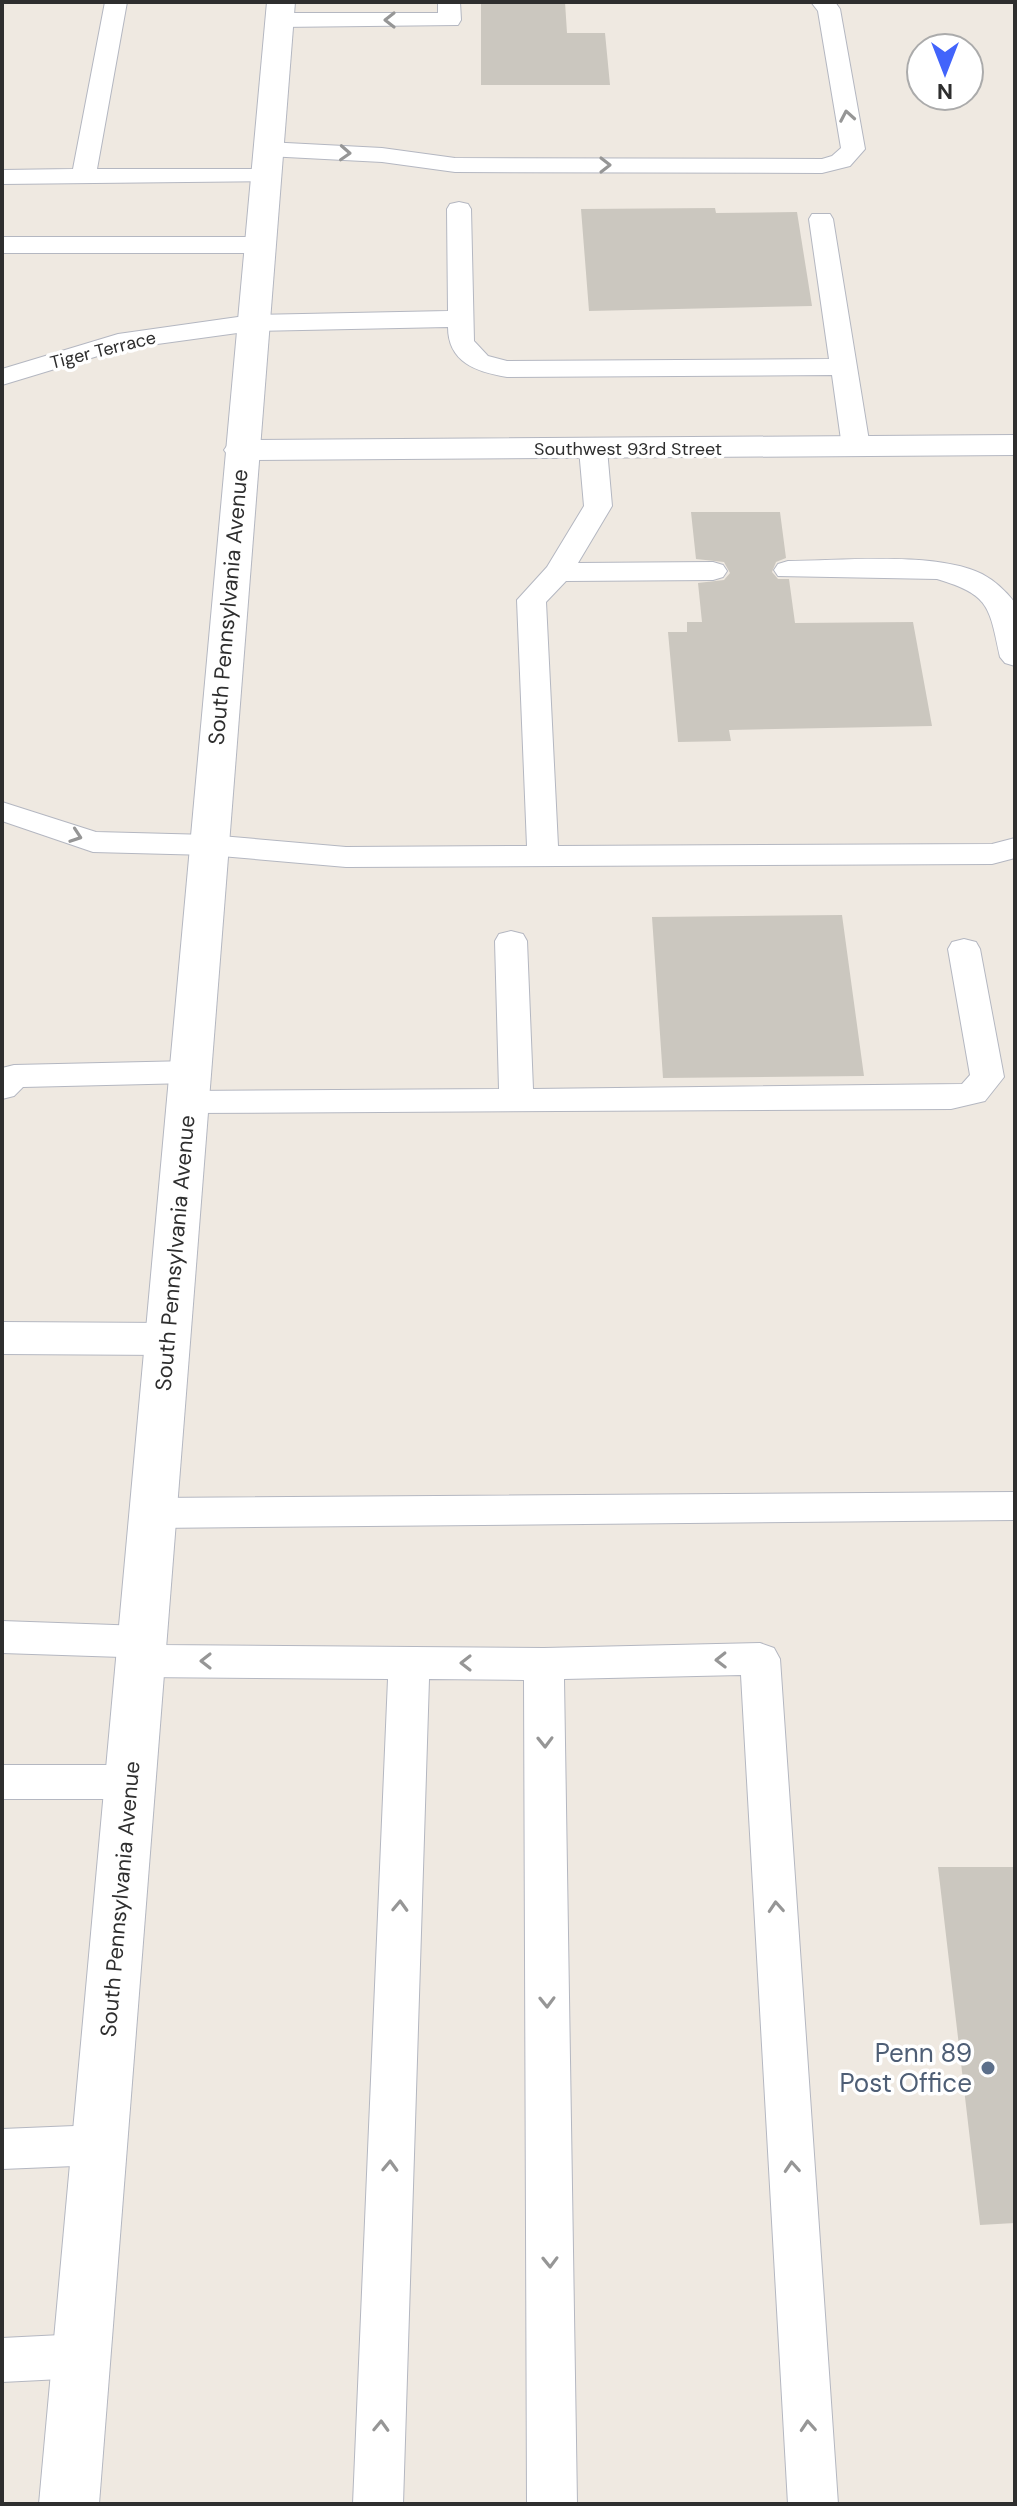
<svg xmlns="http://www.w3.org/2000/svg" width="1017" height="2506" font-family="'DM Sans',sans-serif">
<rect width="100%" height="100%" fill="#efe9e1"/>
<path fill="#cbc7bf" d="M481,2H565L567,33H605L610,85H481Z
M715,208L716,213L797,212L812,306L589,311L581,209Z
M691,512H780L786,558L776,562L772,572L778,579H789L795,623L913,622L932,726L729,730L731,741L678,742L668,632H687V622H702L698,583L724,580L730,573L724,562L696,559Z
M842,915L864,1076L663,1078L652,917Z
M938,1867H1015V2223L980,2225Z"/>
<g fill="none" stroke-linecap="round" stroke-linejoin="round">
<g stroke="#b4b7c1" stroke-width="2">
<path id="service" d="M105,2H127L97,169H265L274,171L277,176L274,181L2,184V170L73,169Z
M438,2H460L461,20L458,25L279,27L271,25L268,20L271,15L279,13H438Z
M811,2H835L840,9L865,149L850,166L822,173L455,172L382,162L267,156L258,154L255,149L258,144L267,142L382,148L455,158L822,159L832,156L841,148L818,11Z
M459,202L468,204L471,209L474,341L488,356L507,361L829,359L809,219L812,214H830L833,219L870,447L866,453H846L842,447L832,375L507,377C476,372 448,362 448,327L252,331L121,349L2,385V369L118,334L252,315L448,311L447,209L450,204Z
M2,237H259L268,240L272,245L268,250L259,253H2Z
M593,441L603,443L607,449L612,506L578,563L713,562L723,565L727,571L723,577L713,580L566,581L546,602L558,846L992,844L1015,838V858L992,864L346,867L209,855L93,852L2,821V802L96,832L209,835L346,847L527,846L517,600L547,567L584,506L579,449L583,443Z
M788,561C842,561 935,551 982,574C995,581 1006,591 1015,603V666L1005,663L1000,657C989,606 990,595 937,579L778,576L774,570L778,564Z
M511,931L523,934L527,941L533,1089L962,1084L970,1075L948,949L952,942L964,939L976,942L980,949L1004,1077L985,1101L951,1109L187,1113L175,1110L170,1102L175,1094L187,1091L499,1089L495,941L499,934Z
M190,1061L202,1064L207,1072L202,1080L190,1083L23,1087L14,1096L2,1099V1068L14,1065Z
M1015,1492V1520L152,1528L138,1523L133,1513L138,1503L152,1498Z
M2,1621L142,1626L156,1631L162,1642L160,1645L544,1648L760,1643L774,1648L780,1659L838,2504H788L741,1675L564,1679L577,2504H527L524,1680L429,1679L403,2504H353L388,1679L140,1677L126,1672L120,1661L122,1657L2,1653Z
M2,1765H130L145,1770L151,1782L145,1794L130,1799H2Z
M99,2125L115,2131L122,2145L115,2159L99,2165L2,2169V2129Z
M81,2334L98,2340L105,2356L98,2372L81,2378L2,2382V2338Z"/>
</g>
<g stroke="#b4b7c1" stroke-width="2">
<path id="minor" d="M2,1322L167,1323L183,1328L190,1339L183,1350L167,1355L2,1354Z"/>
</g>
<g stroke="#b4b7c1" stroke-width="2">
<path id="tertiary" d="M1015,435V455L241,460L229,457L224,450L229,443L241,440Z"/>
</g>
<g stroke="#b4b7c1" stroke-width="2">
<path id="secondary" d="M267,2H295L99,2504H39Z"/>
</g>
<use href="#service" fill="#fff" fill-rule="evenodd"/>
<use href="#minor" fill="#fff" fill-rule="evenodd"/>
<use href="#tertiary" fill="#fff" fill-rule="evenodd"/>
<use href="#secondary" fill="#fff" fill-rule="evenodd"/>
</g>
<defs><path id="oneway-chevron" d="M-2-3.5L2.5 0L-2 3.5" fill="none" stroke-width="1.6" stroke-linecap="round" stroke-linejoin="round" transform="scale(2)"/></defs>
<g stroke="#969696">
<use href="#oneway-chevron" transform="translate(390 20) rotate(-180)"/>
<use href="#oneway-chevron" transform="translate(847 116) rotate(-100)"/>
<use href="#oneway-chevron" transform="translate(345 153) rotate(3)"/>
<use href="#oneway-chevron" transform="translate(605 165)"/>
<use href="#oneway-chevron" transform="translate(76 836) rotate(19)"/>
<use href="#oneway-chevron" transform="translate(721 1660) rotate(179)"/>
<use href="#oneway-chevron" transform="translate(206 1661) rotate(-180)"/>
<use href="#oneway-chevron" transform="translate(466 1663) rotate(-180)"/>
<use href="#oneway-chevron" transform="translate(545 1742) rotate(89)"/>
<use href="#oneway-chevron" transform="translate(400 1906) rotate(-88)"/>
<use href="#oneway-chevron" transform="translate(776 1907) rotate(-94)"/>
<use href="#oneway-chevron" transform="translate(547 2002) rotate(89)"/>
<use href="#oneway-chevron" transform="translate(390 2166) rotate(-88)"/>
<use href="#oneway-chevron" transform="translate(792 2167) rotate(-94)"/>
<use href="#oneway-chevron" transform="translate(550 2262) rotate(89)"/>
<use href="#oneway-chevron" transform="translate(381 2426) rotate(-88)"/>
<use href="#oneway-chevron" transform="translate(808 2426) rotate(-94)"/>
</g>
<circle fill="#5c6f8a" stroke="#fff" stroke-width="3" cx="988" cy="2068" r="8"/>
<g text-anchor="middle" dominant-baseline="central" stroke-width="7" stroke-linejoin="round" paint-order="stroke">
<g font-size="18" fill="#2e2e2e" stroke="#fff">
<text transform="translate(103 350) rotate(-14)">Tiger Terrace</text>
<text x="628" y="449">Southwest 93rd Street</text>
</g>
<g font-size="22" fill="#2e2e2e" stroke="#fff">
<text transform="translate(228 607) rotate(-85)">South Pennsylvania Avenue</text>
<text transform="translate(175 1253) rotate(-85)">South Pennsylvania Avenue</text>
<text transform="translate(120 1899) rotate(-85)">South Pennsylvania Avenue</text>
</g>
<g font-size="26" fill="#4e5e75" stroke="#fff" text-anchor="end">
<text x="972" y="2053">Penn 89<tspan x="972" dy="30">Post Office</tspan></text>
</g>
</g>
<rect width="1017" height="2506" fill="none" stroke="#2e2e2e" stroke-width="8"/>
<g transform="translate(945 72) rotate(180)"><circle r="38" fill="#ffffff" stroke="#ababab" stroke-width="2"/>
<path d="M0-6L14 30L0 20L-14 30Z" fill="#4264fb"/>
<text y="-12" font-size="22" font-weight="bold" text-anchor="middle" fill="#2e2e2e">N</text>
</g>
</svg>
